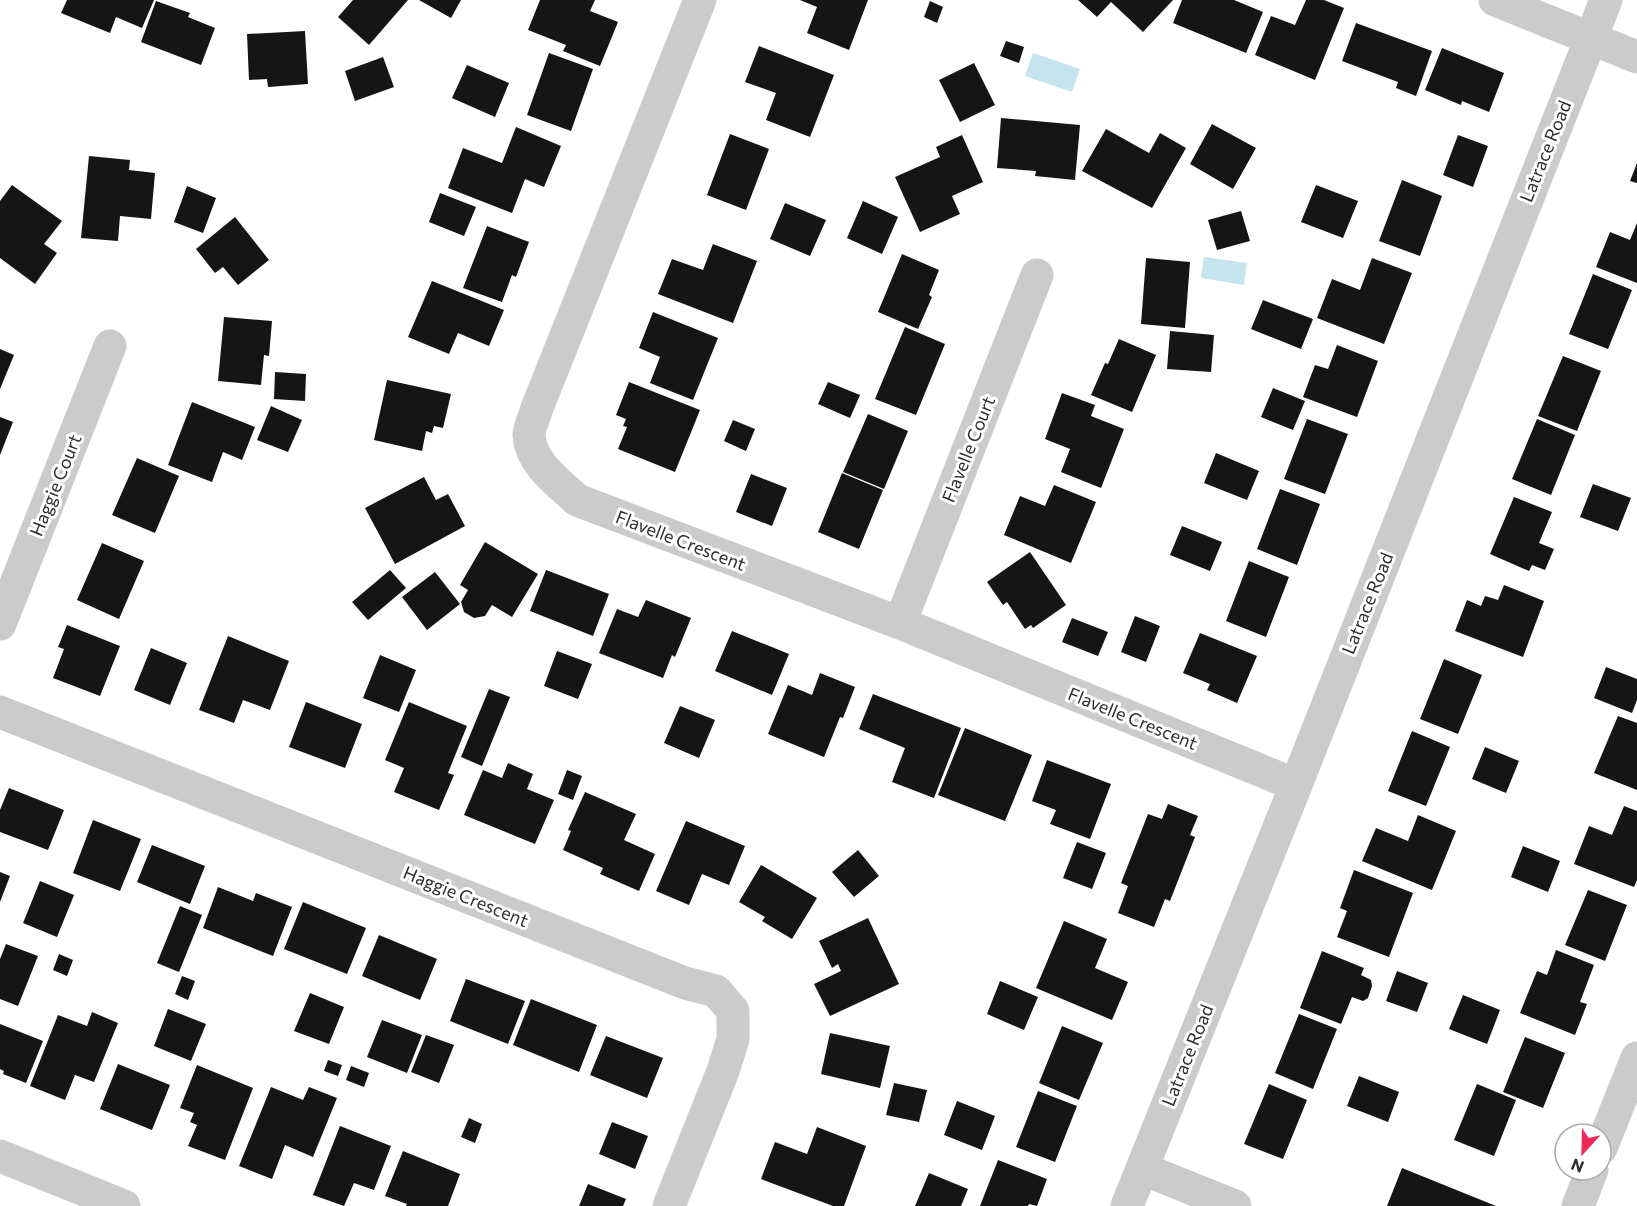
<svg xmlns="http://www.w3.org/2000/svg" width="1637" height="1206" font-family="Commissioner,sans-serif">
<rect width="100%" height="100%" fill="#fff"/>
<path fill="#c6e4ed" d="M1033,53L1080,69L1072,92L1025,76Z
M1204,257L1247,263L1244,285L1201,278Z"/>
<path fill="#151515" d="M67,0H154L142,28L116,17L110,33L61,13Z
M353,0H408L369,45L338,17Z
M419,0H461L451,18Z
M540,0H595L590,11L618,22L600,66L563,51L566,45L528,30Z
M800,0H868L849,50L807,33L817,7Z
M1078,0H1173L1143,32L1111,2L1097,17Z
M1182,0H1234L1263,12L1246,53L1173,23Z
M1306,0H1324L1344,8L1315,80L1255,55L1271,16L1295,25Z
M156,1L190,13L188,17L215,28L201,65L141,42Z
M930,1L943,7L937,23L924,17Z
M1356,23L1432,51L1416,96L1396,88L1398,82L1342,61Z
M305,31L308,84L268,87L267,79L249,80L247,34Z
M1006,41L1024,47L1019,63L1000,56Z
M759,46L834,75L810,137L766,120L776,93L745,82Z
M1442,48L1504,73L1489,112L1462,101L1461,105L1425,90Z
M549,53L593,69L571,131L527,115Z
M383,57L394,87L355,101L345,71Z
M974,63L995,105L960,122L939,80Z
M467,65L509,83L495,117L452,98Z
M1001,118L1080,125L1075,180L1035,176L1036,171L997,168Z
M1212,124L1256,148L1233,189L1190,164Z
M516,127L561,146L544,187L525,179L512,213L448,188L463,148L502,163Z
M1106,129L1149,153L1160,133L1186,148L1152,208L1082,171Z
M730,134L769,149L746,210L707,195Z
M962,135L983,182L952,196L960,214L920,232L895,177L940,157L936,147Z
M1458,135L1488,146L1473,187L1443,175Z
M89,156L130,160L129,170L155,173L151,219L120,216L118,241L81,238Z
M1637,163V183L1630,181Z
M1402,180L1442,196L1420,256L1379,241Z
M12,185L62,221L44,244L57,253L35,284L0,258V201Z
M1316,185L1358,201L1343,238L1301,222Z
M187,186L216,198L203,233L174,222Z
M440,193L476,207L464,236L429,222Z
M863,201L898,217L882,254L847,238Z
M785,203L826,220L810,256L770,239Z
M1241,211L1250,241L1217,250L1208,220Z
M235,217L269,260L238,285L223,267L215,273L196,249Z
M1637,223V283L1596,267L1610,232L1630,240Z
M487,226L529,242L516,277L512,275L502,302L463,288Z
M713,244L757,261L733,323L658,294L672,259L703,270Z
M902,254L939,270L929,295L932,297L918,329L878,312Z
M1146,258L1190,262L1185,328L1141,324Z
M1372,258L1412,273L1384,344L1317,318L1332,279L1360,290Z
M1593,274L1632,290L1608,349L1569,334Z
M432,281L504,310L489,346L458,333L449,354L408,337Z
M1263,300L1313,319L1301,349L1251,329Z
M653,312L718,338L693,400L650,383L660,357L639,348Z
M224,317L272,321L269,356L264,355L261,385L218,381Z
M905,327L945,344L916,415L875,399Z
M1170,331L1214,335L1211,372L1167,369Z
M1119,339L1156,355L1132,412L1091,395L1105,363L1108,364Z
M1337,345L1378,361L1357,417L1303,397L1315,365L1328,369Z
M0,349L14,355L0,389Z
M1563,356L1601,371L1577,431L1538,416Z
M275,372L306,374L305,401L274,399Z
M387,380L451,394L443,428L434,426L432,433L426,431L422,451L374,440Z
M629,382L700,410L675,472L618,449L627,427L623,426L626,419L616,415Z
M828,382L860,395L850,418L818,404Z
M1273,388L1305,401L1293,430L1261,417Z
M1062,393L1095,405L1091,416L1124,429L1101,488L1061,472L1070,449L1045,439Z
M192,402L255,427L242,460L223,452L212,482L168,465Z
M271,406L302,420L288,452L257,440Z
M868,414L908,431L884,489L843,472Z
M0,417L13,422L0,455Z
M1307,419L1348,434L1325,494L1284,479Z
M1537,419L1575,435L1551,495L1512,479Z
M733,420L755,429L746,451L724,441Z
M1216,453L1259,471L1247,500L1204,483Z
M137,458L179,476L155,533L112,515Z
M842,473L883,490L859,549L818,532Z
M751,474L787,488L772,526L736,512Z
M424,477L436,500L448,494L465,526L395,564L365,508Z
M1593,484L1631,498L1618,531L1580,517Z
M1054,485L1096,502L1071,563L1004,535L1020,496L1045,506Z
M1280,489L1320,504L1297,565L1257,549Z
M1514,497L1552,512L1539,543L1554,549L1545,570L1532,565L1529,571L1490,554Z
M1182,526L1222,542L1210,571L1170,555Z
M485,542L538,574L512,617L492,605L485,616L474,618L464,612L461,602L468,590L460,585Z
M102,543L144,561L119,619L77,600Z
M1030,552L1066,605L1033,628L1031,625L1025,629L1007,602L1003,605L987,582Z
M1249,561L1289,577L1266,637L1226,621Z
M390,570L406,588L368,620L352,602Z
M546,570L609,594L593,636L530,611Z
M435,572L460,604L427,630L402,597Z
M1504,585L1544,601L1523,657L1455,631L1467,600L1481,606L1485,596L1498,600Z
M646,600L691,618L675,657L672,655L663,678L599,653L617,609L638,617Z
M1135,616L1160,626L1146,662L1121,652Z
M1072,618L1108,632L1098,656L1062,642Z
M67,625L120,646L100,696L53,678L64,649L58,647Z
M732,631L789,654L772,695L715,671Z
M1200,633L1257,656L1237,703L1207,690L1210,684L1183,673Z
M228,636L289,661L270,710L243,700L234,723L199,710Z
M151,648L187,663L170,705L134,690Z
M557,651L592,664L578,699L544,686Z
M380,655L416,670L399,712L363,698Z
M1444,659L1482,675L1458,734L1420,719Z
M1606,667L1637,679V700L1632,713L1594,698Z
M820,673L855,687L843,718L840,717L824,757L768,734L788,685L812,695Z
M489,689L510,697L482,766L461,757Z
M873,694L961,728L934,798L892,782L905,748L859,729Z
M306,702L362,724L345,768L289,747Z
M409,702L467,726L448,773L454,775L439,810L394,792L404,768L385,760Z
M680,706L715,720L699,758L664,743Z
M1618,716L1637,723V790L1594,773Z
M965,728L1032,755L1005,821L938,795Z
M1412,731L1450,747L1426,806L1388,791Z
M1485,747L1519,761L1506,793L1472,779Z
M1047,760L1111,784L1090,839L1050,824L1056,810L1032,801Z
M508,763L533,774L527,789L554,800L535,844L464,815L483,770L502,778Z
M567,770L582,776L573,800L558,794Z
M9,788L64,810L48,850L0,832V810Z
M585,792L636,814L624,840L655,854L639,891L600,874L603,868L563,850L571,831L568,830Z
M1168,804L1198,816L1190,835L1195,837L1170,901L1165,899L1154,927L1118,913L1128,886L1121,883L1148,814L1162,819Z
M1624,806L1637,811V880L1634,887L1574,864L1589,826L1612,835Z
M1418,815L1456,831L1432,890L1362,861L1376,828L1408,841Z
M93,820L141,839L120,891L73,873Z
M686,821L745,846L729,885L702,874L689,905L656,891Z
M1077,842L1106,853L1092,889L1063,878Z
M152,845L205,866L190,904L137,882Z
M1523,846L1560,861L1548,892L1511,877Z
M858,850L879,876L854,897L832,872Z
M761,865L817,898L792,939L762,921L765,917L739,902Z
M1354,870L1413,893L1389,957L1337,937L1347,911L1340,908Z
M0,872L10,876L0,902Z
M40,881L74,895L57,937L23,923Z
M218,887L253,901L256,893L292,907L273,956L203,928Z
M1588,890L1627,905L1605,961L1565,945Z
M303,902L366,928L347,974L284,949Z
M180,906L202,915L179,972L157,963Z
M868,918L899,984L830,1016L814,984L841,971L838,964L832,968L819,941Z
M1064,921L1107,939L1095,968L1128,982L1112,1020L1036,988Z
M379,935L437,959L420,1000L362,976Z
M6,944L38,956L18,1006L0,999V959Z
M1556,950L1594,965L1580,1002L1587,1004L1575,1035L1520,1013L1537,971L1547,975Z
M1322,951L1364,968L1361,975L1371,980L1372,986L1368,998L1363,1001L1352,997L1341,1024L1300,1008Z
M59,954L73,960L67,976L53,970Z
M1397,971L1428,983L1417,1012L1386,1001Z
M182,976L195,981L188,1000L175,994Z
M466,979L525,1001L508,1044L450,1021Z
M1000,981L1038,997L1024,1030L987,1014Z
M310,993L344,1007L329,1044L294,1031Z
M1463,995L1500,1010L1487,1044L1449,1029Z
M531,999L597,1025L579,1072L513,1045Z
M168,1009L206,1024L191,1061L154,1046Z
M92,1012L118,1023L94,1082L75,1075L65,1100L30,1086L58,1015L87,1026Z
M1299,1014L1337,1029L1313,1089L1275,1073Z
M382,1020L422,1035L407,1073L367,1057Z
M0,1024L43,1041L26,1083L3,1074L4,1071L0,1069Z
M1062,1026L1103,1043L1079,1100L1039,1083Z
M830,1033L890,1046L880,1088L821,1074Z
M426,1035L454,1045L439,1083L411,1072Z
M606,1036L663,1058L647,1098L590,1075Z
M1525,1037L1565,1053L1543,1108L1503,1092Z
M328,1060L342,1065L338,1076L324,1071Z
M118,1064L170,1085L152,1130L100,1109Z
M197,1065L253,1088L225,1160L188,1146L197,1125L190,1122L194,1113L180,1108Z
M351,1066L369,1073L364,1087L346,1080Z
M1359,1076L1399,1092L1388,1122L1347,1106Z
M894,1083L927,1090L919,1122L886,1115Z
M1269,1084L1307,1100L1283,1159L1244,1144Z
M1477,1084L1516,1100L1494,1156L1454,1140Z
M271,1087L303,1100L309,1087L337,1098L313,1157L285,1145L272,1179L239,1166Z
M1038,1091L1077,1106L1055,1162L1016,1147Z
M957,1101L995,1116L982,1150L944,1135Z
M469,1118L482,1124L475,1143L461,1137Z
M612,1122L648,1136L635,1169L599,1154Z
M340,1126L391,1146L374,1190L354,1183L344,1206L313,1195Z
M817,1127L866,1146L844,1206H833L761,1179L775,1142L807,1154Z
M403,1151L460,1174L448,1206H406L407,1204L385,1196Z
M998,1160L1047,1179L1037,1206L1029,1204L1028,1206H980Z
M1402,1168L1496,1206H1387Z
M929,1173L968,1189L961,1206H915Z
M588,1184L626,1199L623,1206H579Z"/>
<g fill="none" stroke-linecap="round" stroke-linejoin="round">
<path stroke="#cbcbcb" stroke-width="33" d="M700,0L537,408C535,416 529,427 529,435C531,464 558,482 577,500L900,623L1296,785
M1495,0L1637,57
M900,623L1037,275
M0,624L110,346
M0,712L685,983L716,991L733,1011V1039L723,1071L669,1206
M1601,1148L1637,1058
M0,1156L124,1206
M1143,1169L1235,1206
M1127,1206L1296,785L1606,0
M1578,1206L1592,1170"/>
</g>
<g text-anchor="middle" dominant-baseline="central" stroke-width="6" stroke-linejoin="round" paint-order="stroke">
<g font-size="18" fill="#2e2e2e" stroke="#fff">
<text transform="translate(1545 151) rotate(-68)">Latrace Road</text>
<text transform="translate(968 449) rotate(-68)">Flavelle Court</text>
<text transform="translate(55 485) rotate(-68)">Haggie Court</text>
<text transform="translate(681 540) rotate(21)">Flavelle Crescent</text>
<text transform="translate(1367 603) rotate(-68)">Latrace Road</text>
<text transform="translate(1133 718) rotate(22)">Flavelle Crescent</text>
<text transform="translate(466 896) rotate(22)">Haggie Crescent</text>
<text transform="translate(1187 1055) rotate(-68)">Latrace Road</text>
</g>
</g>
<g transform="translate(1583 1152) rotate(202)"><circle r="28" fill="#ffffff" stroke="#ababab" stroke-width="1.5"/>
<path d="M0-4.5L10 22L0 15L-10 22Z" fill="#ee2857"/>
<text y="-9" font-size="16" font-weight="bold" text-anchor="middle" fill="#2e2e2e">N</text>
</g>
</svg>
